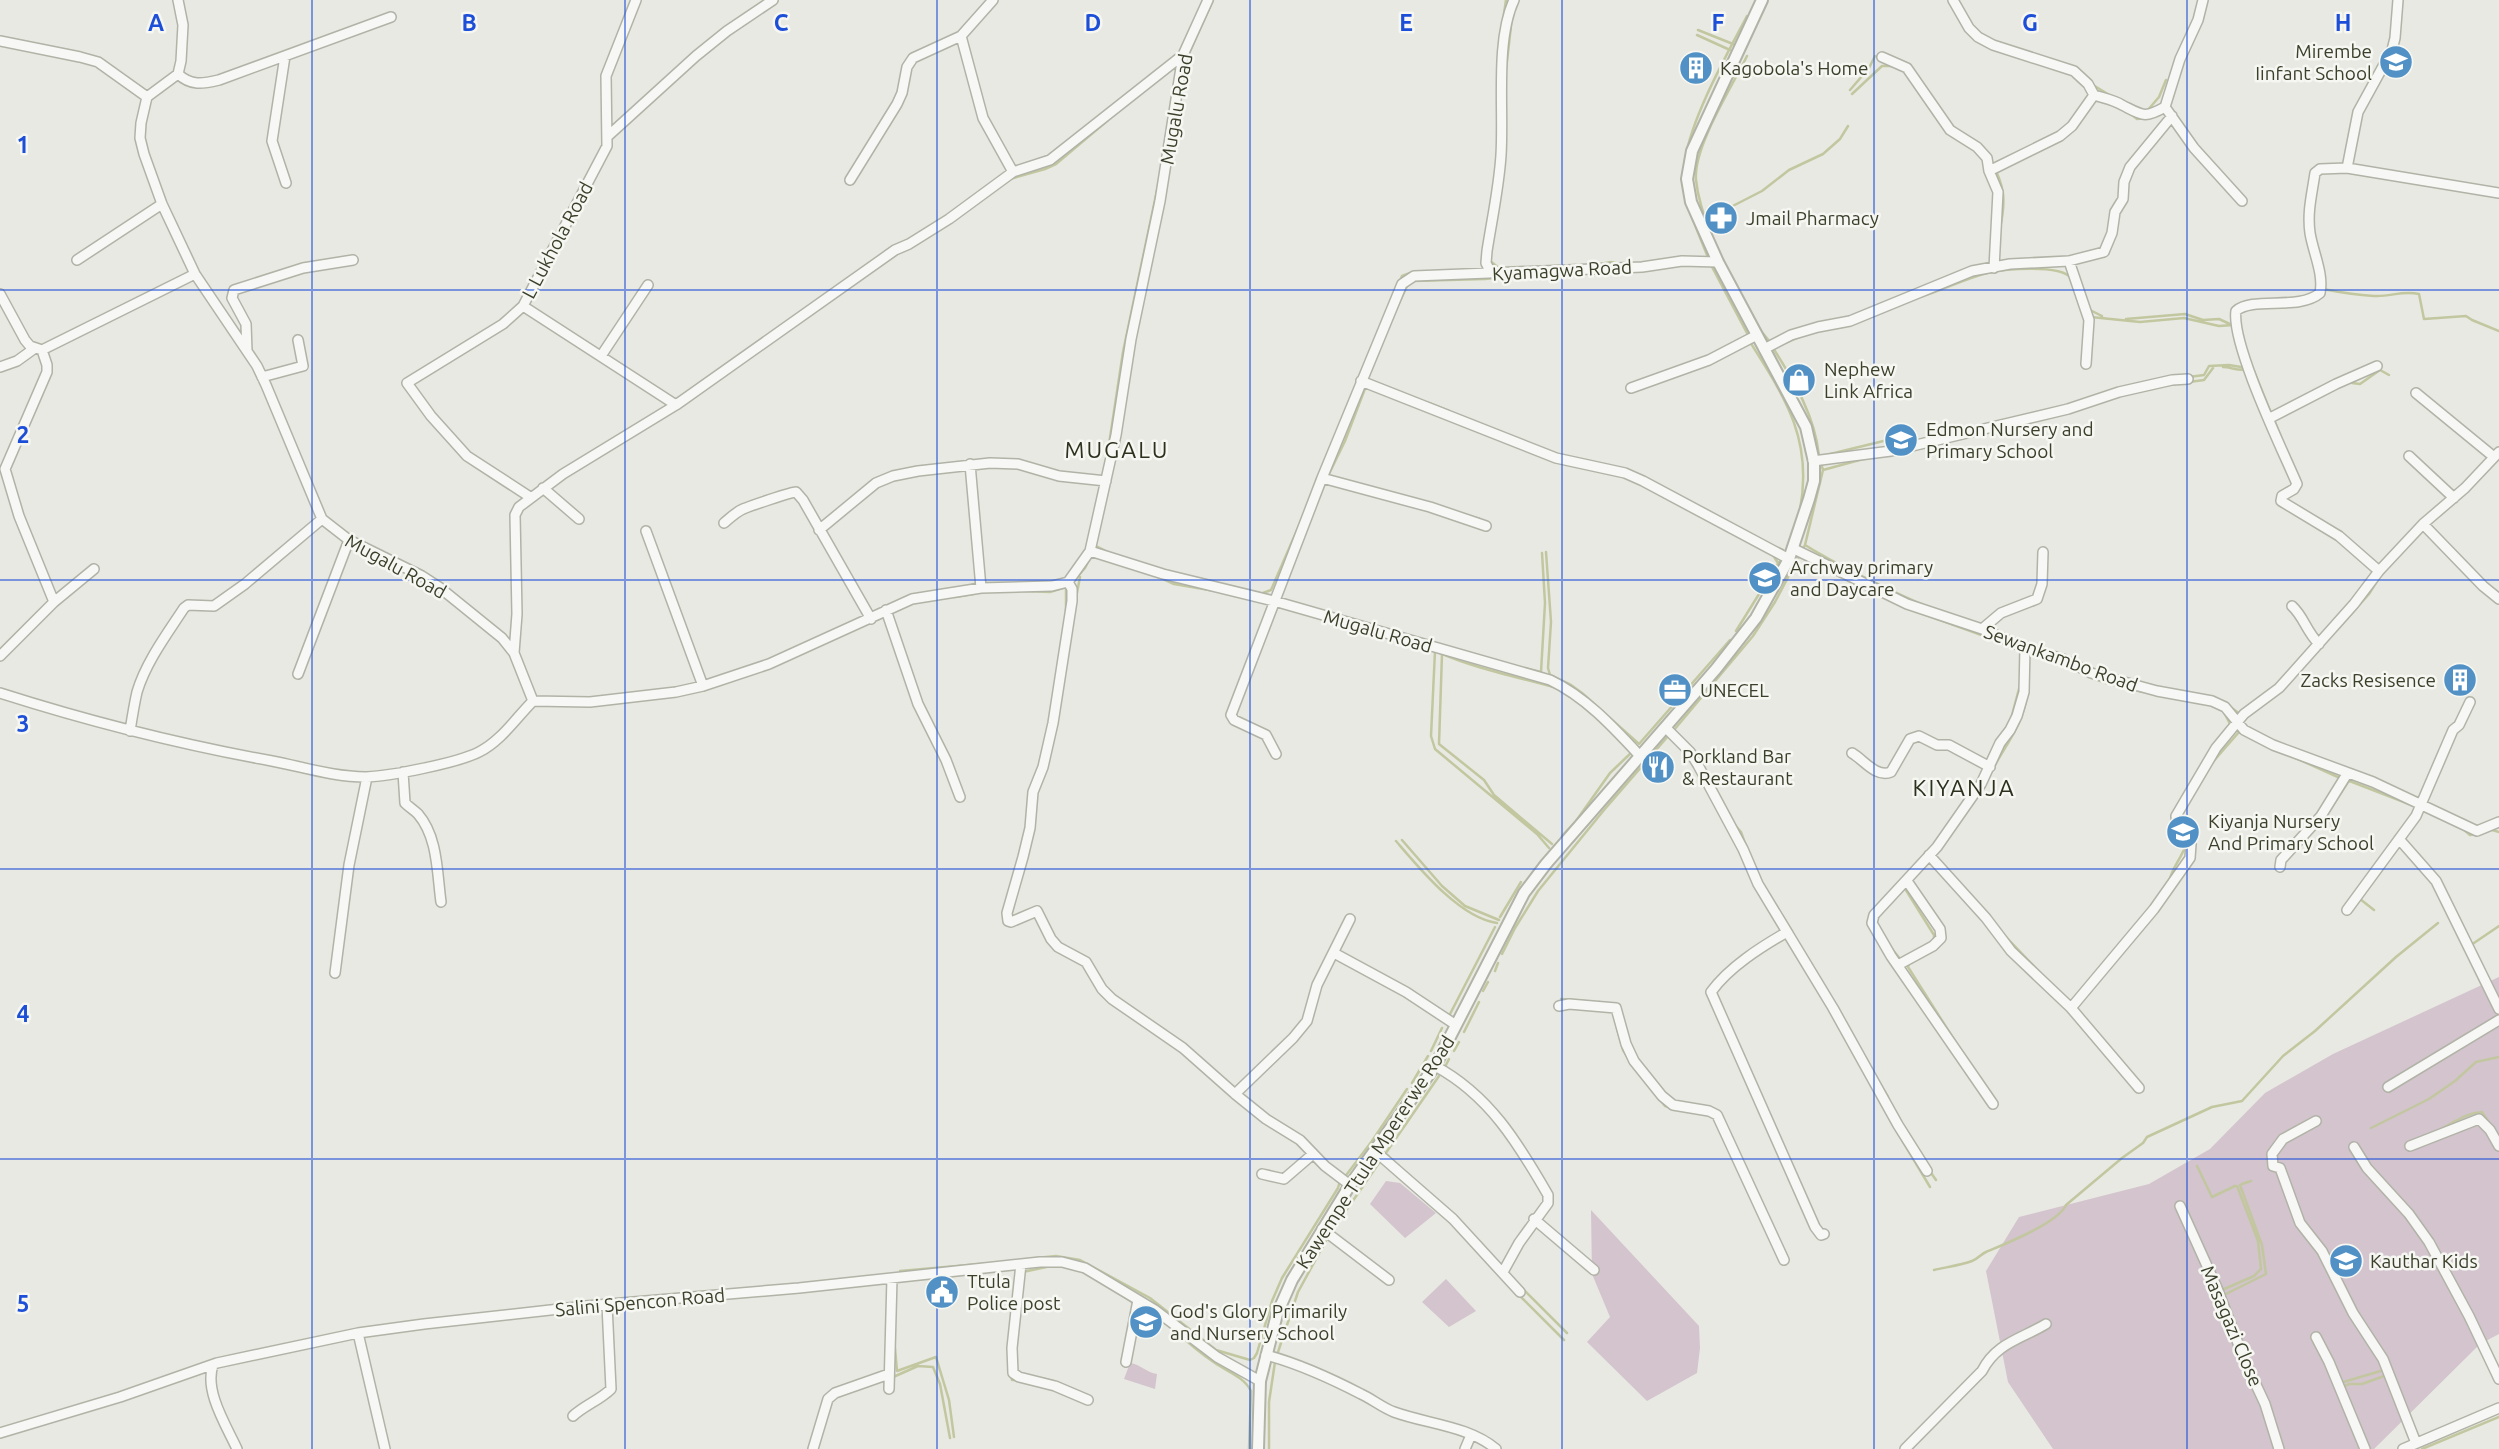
<svg xmlns="http://www.w3.org/2000/svg" width="2499" height="1449" font-family="Ubuntu,sans-serif">
<rect width="100%" height="100%" fill="#e8e9e2"/>
<path fill="#d3c4ce" d="M2499,977V1334L2480,1344L2374,1449H2053L2008,1382L1986,1271L2019,1217L2149,1184L2210,1149L2265,1093L2333,1054Z
M1386,1181L1400,1183L1436,1213L1405,1238L1370,1204Z
M1591,1210L1699,1326L1700,1348L1697,1373L1647,1401L1587,1342L1610,1317L1592,1274Z
M1446,1279L1476,1311L1449,1327L1422,1302Z
M1130,1363C1140,1364 1147,1373 1157,1374L1155,1389L1124,1379Z"/>
<g fill="none" stroke-linecap="round" stroke-linejoin="round">
<path stroke="#c2c7a0" stroke-width="2.5" d="M1504,14L1506,0
M1698,30L1733,44
M1697,35L1730,50
M1186,60L1213,0
M1506,70L1512,17
M2093,85L2111,96
M1850,90L1869,68L1875,56
M1852,94L1882,66H1893
M2147,111L2159,97L2166,80
M2132,115L2137,119L2145,118
M1685,160C1692,116 1726,56 1747,16
M1991,161C2005,186 2006,201 2000,228
M1010,179L1045,169L1056,164L1107,121
M1691,215L1711,265L1748,335
M1704,216L1719,213L1762,191L1789,170L1823,154L1840,139L1848,126
M1710,232C1704,215 1698,199 1696,180C1693,147 1732,87 1747,56
M1489,260L1500,269
M1600,264L1611,262L1621,264
M1541,275L1572,274
M1485,279L1513,276
M1400,281L1402,276L1410,273
M1413,281L1484,279H1482
M2323,289C2338,292 2358,295 2374,296C2391,297 2402,290 2419,294L2424,319L2466,316L2472,320L2499,331
M2076,294L2083,314
M1920,297C1943,290 1964,279 1987,273C2004,269 2060,264 2071,278
M2090,310L2102,316
M1393,316L1408,284
M2091,317L2140,322L2184,318L2219,326L2233,325
M2126,319L2185,314L2203,320L2219,319L2232,325
M1829,329L1842,327
M1761,331L1770,342
M1750,342C1786,399 1813,440 1800,510
M1785,343L1799,337
M1773,348C1794,381 1815,416 1819,456
M2223,367C2231,367 2240,372 2247,369
M2254,371L2271,413
M2189,377L2204,375L2209,366L2229,365L2247,368
M2352,383L2360,384L2380,370L2389,375
M2167,385L2204,380L2213,368
M1429,403L1449,411
M2275,422L2283,442
M2010,427L2051,417
M1108,451L1123,352L1160,176
M1822,456L1904,436L1908,443L1934,436
M1821,463L1823,470L1805,545C1842,568 1883,587 1923,605
M1823,470L1867,458
M1328,476L1345,441L1366,386
M1463,514L1480,519
M1094,545L1110,553
M1773,546L1783,550
M1546,552L1551,622L1548,668L1550,675L1571,685L1582,693L1639,744L1730,640
M1773,555L1778,563
M1839,576L1881,596
M1161,578L1174,584L1215,591
M1072,583L1085,568L1090,558
M969,586L977,583H1011
M1234,587L1288,601
M2480,589L2497,602
M1025,591L1050,592L1063,588
M1263,593L1271,590L1304,514
M955,597L973,594
M1076,598L1080,577
M1066,611V587
M1915,611L1998,641
M2337,630L2369,594L2379,578
M1736,631L1779,562
M1373,634L1423,648
M2013,638L2074,659L2094,669
M1435,651L1431,736L1435,749L1537,834L1549,848
M1440,653C1477,669 1518,677 1557,688
M1442,654L1439,744L1484,780L1494,795L1552,844
M2060,663L2076,671
M1507,664L1541,672L1545,603L1542,553
M2092,678L2106,683L2143,692
M2229,706L2240,714
M2223,710L2231,726
M2011,719L2020,685
M1674,730L1753,636L1775,602L1805,545
M2289,755L2340,778
M2211,764L2239,732L2242,733
M1994,767C2007,743 2023,724 2027,695
M2347,780L2409,804
M2329,811L2348,782
M1734,824L1741,832L1746,846
M2462,828L2470,835L2477,834
M2489,829L2499,832
M1562,836L1576,821L1610,773L1632,752
M1402,840L1442,886L1465,906L1499,920
M1396,841C1420,869 1460,918 1497,923
M2169,882C2172,867 2182,858 2186,844
M1904,887L1934,935V940
M2360,899L2374,910
M1775,904L1792,931
M1011,916L1017,892
M1500,917L1521,882
M2006,937L2050,983
M2471,945L2499,926
M1892,949L1901,960
M1502,954L1515,928L1538,891L1604,810L1669,735
M1909,963L1908,967L1962,1052
M1368,967L1381,974
M1495,971L1498,963
M1483,991L1488,982
M1561,999L1585,1001
M1599,1002L1613,1004
M1449,1016L1495,927
M1617,1028L1623,1050L1628,1058
M1464,1032L1479,1002
M1431,1051L1442,1028
M1454,1051L1459,1042
M1445,1067L1449,1059
M1879,1082L1888,1097
M1412,1083L1428,1056
M1653,1091L1665,1106L1673,1108
M1876,1094L1893,1125
M2371,1128L2429,1099L2455,1081L2476,1062L2499,1057
M2441,1129C2455,1122 2466,1113 2482,1112L2490,1124
M1896,1130L1930,1187
M1386,1154L1399,1166
M2197,1166L2212,1197L2235,1186
M1929,1170L1936,1180
M1344,1178L1372,1141L1407,1089
M2242,1184L2251,1181
M2401,1200L2411,1210
M1332,1231L1439,1076
M2428,1250L2450,1290
M1036,1258L1056,1256L1080,1260L1150,1298L1216,1350L1250,1360L1254,1358L1257,1353L1272,1301L1282,1278L1338,1188L1340,1181
M1934,1270C1947,1267 1961,1265 1972,1261C1978,1259 1981,1254 1986,1252C2005,1244 2058,1223 2066,1205L2122,1158L2143,1143L2147,1137L2212,1107L2242,1101L2283,1056L2315,1031L2396,957L2438,923
M900,1271L991,1263
M1023,1272L1051,1266H1064
M1523,1289L1567,1333
M2222,1290L2254,1276L2261,1269L2258,1241L2237,1186
M1119,1293L1134,1303
M1519,1295L1564,1340
M2224,1295L2239,1334
M2224,1295L2266,1274L2262,1245L2240,1185
M1171,1327C1185,1340 1200,1353 1215,1363C1228,1372 1244,1377 1251,1391L1249,1449
M2488,1347L2497,1366
M895,1348L897,1371L936,1357L949,1400L954,1437
M1277,1355L1298,1292L1328,1237
M1010,1373L1012,1380H1019
M891,1378L918,1366L933,1367L940,1384L950,1438
M1041,1378L1053,1381
M2340,1383L2384,1370
M2343,1387L2349,1384H2362L2387,1375
M2405,1427L2409,1437
M1269,1449V1402L1275,1362
M2422,1449L2499,1417"/>
<g stroke="#b1b3a7" stroke-width="12">
<path id="minor" d="M178,0L183,25L181,61L178,74L147,97L141,123L140,138L144,154L162,204L195,274L257,366L266,385L322,519L349,540L422,576L439,587L502,638L514,653L533,701L590,702L676,692L703,686L769,664L912,599L981,588L1052,586L1068,582L1090,551L1116,435L1131,339L1160,201L1183,55L1208,0
M1953,0L1969,28L1978,37L1993,45L2074,71L2088,84L2094,95C2103,98 2114,100 2122,105C2142,115 2144,119 2165,107
M2203,0L2198,20L2180,59L2165,107L2194,148L2242,201
M961,36L983,118L1013,172
M0,41L80,57L98,62L147,97
M285,56L272,141L286,183
M1882,57L1907,68L1950,130L1977,147L1987,158L1989,171
M178,74C191,86 202,84 219,80L391,17
M608,136L696,56L727,31L773,0
M2347,168L2499,193
M850,180L897,104L902,93L907,67L913,58L961,36L993,0
M77,260L162,204
M2069,261L2089,320L2086,364
M1994,268L1998,192L1989,171L2060,136L2072,126L2094,95
M1491,273L1486,263L1487,251C1492,219 1499,187 1501,155C1504,109 1495,41 1514,0
M0,294L25,340L30,346L42,350
M523,306L676,405
M1764,349L1791,335L1818,327L1850,321L1972,271L2010,264L2069,261L2104,252L2112,233L2115,212L2123,199L2124,182L2130,167L2172,116
M247,351L246,324L232,298L234,290L303,268L353,260
M601,356L648,285
M0,367L17,361L35,348
M262,377L303,366L298,340
M1361,381L1556,458L1625,473L1643,481L1789,559
M1631,388L1709,360L1757,335
M2416,393L2494,457
M2270,418L2336,384L2377,366
M2409,456L2454,498
M1813,461L1891,451L2068,409L2119,392L2172,380L2188,379
M970,464L981,588
M1322,478L1430,507L1486,526
M543,488L579,519
M530,497L467,456L431,416L407,383L503,324L523,306L607,146L606,76L636,0
M724,523C730,518 736,512 743,509C750,506 791,492 796,492L803,500L871,619
M2423,524L2483,586L2499,599
M819,530L876,483L893,476L918,471L990,463L1018,464L1059,476L1106,481
M646,531L703,686
M1794,549L1907,604L1982,629L2025,648L2063,659L2091,673L2157,691L2212,701L2225,707L2244,730L2273,745L2373,782L2477,831L2499,822
M1090,551L1163,574L1274,601L1550,680C1586,697 1614,728 1641,757
M2379,571L2339,536L2281,501L2282,496L2294,489L2297,484C2282,449 2231,344 2236,311C2253,296 2299,311 2320,293C2324,274 2313,252 2310,233C2307,212 2312,194 2315,173L2320,169L2347,168L2358,112L2392,50L2395,38L2398,0
M1068,582L1072,589V601L1053,723L1043,767L1033,792L1030,828L1023,857L1007,913L1008,921L1011,922L1037,911L1051,939L1058,947L1086,962L1102,989L1112,999L1183,1048L1235,1094L1266,1119L1300,1140L1325,1166L1350,1185
M54,602L19,516L5,469L47,372V365L42,350L195,274
M2292,606C2304,617 2306,631 2319,644
M886,610L918,704L946,760L960,797
M1982,629L2001,613L2037,599L2042,584L2043,552
M514,653L517,614L515,515L519,507L563,474L676,405L895,250L909,244L949,219L1013,172L1050,160L1183,55
M0,656L54,602L94,569
M298,674L349,540
M0,693C91,722 178,744 272,761C303,767 334,777 366,777C391,776 457,763 479,752C501,741 516,718 533,701
M1666,728L1690,752L1698,765L1743,849L1758,884L1833,1008L1898,1125L1927,1171
M130,731C132,718 134,705 137,692C146,662 167,634 184,608L188,605L214,606L245,584L322,519
M1852,753C1864,760 1876,778 1891,772L1910,739L1919,736L1937,745H1949L1990,767
M1276,754L1266,735L1234,720L1231,715L1322,478L1402,284L1414,276L1642,267L1682,261L1718,262
M403,772L405,803C409,807 414,810 418,814C438,837 437,873 441,902
M2399,839L2436,881L2499,1009
M1929,855L1986,918L2011,951L2071,1008L2139,1088
M2280,867L2281,860L2321,816L2347,774
M2347,910L2416,816L2453,730L2459,725L2470,702
M1787,932C1761,947 1729,967 1711,992L1815,1227L1821,1235L1824,1234
M1334,953L1406,992L1456,1025
M1898,965L1933,946L1941,938L1940,929L1907,881
M335,973L349,865L367,777
M1559,1006L1569,1004L1616,1008L1626,1044L1634,1061L1662,1096L1673,1105L1709,1111L1717,1115L1784,1260
M2071,1008L2154,909L2190,858L2191,844L2177,829L2176,816L2216,748L2244,714L2279,688L2354,604L2379,571L2423,524L2465,488L2499,452
M1435,1066C1489,1095 1518,1143 1548,1195V1203L1519,1243L1503,1272
M2388,1087L2499,1020
M1235,1094L1293,1038L1307,1021L1317,985L1350,919
M1993,1104L1891,956L1872,923L1874,915L1937,847L1981,784L2000,743L2010,730L2017,716L2024,692L2025,648
M2316,1121L2283,1139L2272,1154L2273,1166L2280,1168L2300,1223L2322,1251L2353,1313L2383,1359L2416,1443
M2410,1146L2479,1119L2490,1130L2499,1146
M2354,1147L2367,1168L2409,1214L2429,1242L2469,1316L2499,1379
M1375,1151L1453,1219L1520,1292
M1262,1174L1284,1179L1313,1154
M2180,1206L2217,1288L2244,1359L2265,1404L2279,1449
M1534,1219L1594,1270
M1322,1229L1389,1280
M1021,1264L1012,1348L1013,1373L1019,1377L1055,1386L1088,1400
M358,1333L385,1449
M2316,1337L2329,1362L2365,1449
M1266,1355C1300,1364 1330,1378 1361,1394C1372,1399 1383,1408 1394,1412C1427,1424 1469,1426 1496,1449
M1126,1362L1138,1300
M213,1365C204,1391 226,1425 237,1449
M889,1389L892,1278
M573,1416C585,1405 600,1400 611,1389L607,1305
M0,1433L120,1397L217,1363L358,1333L424,1324L586,1306L799,1288L1040,1262H1062L1085,1268L1155,1310L1217,1357L1260,1381
M813,1449L828,1399L835,1393L889,1374
M1465,1449L1471,1435
M1905,1449L1982,1371C1996,1343 2021,1339 2046,1324
M2403,1449L2499,1408"/>
</g>
<g stroke="#b1b3a7" stroke-width="14">
<path id="tertiary" d="M1258,1449L1260,1381L1277,1314L1292,1280L1350,1185L1435,1066L1524,893L1546,864L1716,669L1756,618L1789,559L1809,499L1814,481V462L1806,427L1718,262L1691,202L1687,179L1692,151L1762,0"/>
</g>
<use href="#minor" stroke="#f7f8f5" stroke-width="9"/>
<use href="#tertiary" stroke="#f7f8f5" stroke-width="10"/>
</g>
<path fill="none" stroke="#1d4ed8" stroke-width="2" stroke-opacity="0.55" d="M312,0V1449M625,0V1449M937,0V1449M1250,0V1449M1562,0V1449M1874,0V1449M2187,0V1449M0,290H2499M0,580H2499M0,869H2499M0,1159H2499"/>
<defs>
<g id="school-disc" transform="scale(1.75)"><circle r="9.5" fill="#5191c5" stroke="#f6f7f2"/><path d="M0-5L7-2L0 1L-7-2ZM-4 1L0 2.5L4 1V4Q0 6-4 4Z" fill="#fff"/></g>
<g id="building-disc" transform="scale(1.75)"><circle r="9.5" fill="#5191c5" stroke="#f6f7f2"/><path d="M-4-6H4V6H1V3H-1V6H-4ZM-2.5-4.3h1.7v1.8h-1.7ZM.8-4.3h1.7v1.8H.8ZM-2.5-1h1.7V.8h-1.7ZM.8-1h1.7V.8H.8Z" fill="#fff"/></g>
<g id="pharmacy-disc" transform="scale(1.75)"><circle r="9.5" fill="#5191c5" stroke="#f6f7f2"/><path d="M-2-6h4v4h4v4h-4v4h-4v-4h-4v-4h4Z" fill="#fff"/></g>
<g id="shop-disc" transform="scale(1.75)"><circle r="9.5" fill="#5191c5" stroke="#f6f7f2"/><path d="M-5-2.5h2.3a2.7 3.5 0 0 1 5.4 0H5L5.5 6h-11ZM-1.5-2.5h3a1.5 2.3 0 0 0-3 0Z" fill="#fff"/></g>
<g id="office-disc" transform="scale(1.75)"><circle r="9.5" fill="#5191c5" stroke="#f6f7f2"/><path d="M-6-3h4V-5.5h4V-3h4V5H-6ZM-1-4.5V-3h2v-1.5ZM-6 0V1H6V0Z" fill="#fff"/></g>
<g id="restaurant-disc" transform="scale(1.75)"><circle r="9.5" fill="#5191c5" stroke="#f6f7f2"/><path d="M-5-6h1v4h1v-4h1v4h1v-4h1v5L-1.5 .5V6h-2V.5L-5-1ZM5-6V6H3V1.5H1.5Q1.5-4 5-6Z" fill="#fff"/></g>
<g id="civic-disc" transform="scale(1.75)"><circle r="9.5" fill="#5191c5" stroke="#f6f7f2"/><path d="M-.6-6.5H3V-4.5H.6V-3L4-1V1h2V6H-6V1h2V-1L-.6-3ZM-1.2 2.5V6h2.4V2.5Z" fill="#fff"/></g>
</defs>
<g fill-rule="evenodd">
<use href="#school-disc" x="2396" y="62"/>
<use href="#building-disc" x="1696" y="68"/>
<use href="#pharmacy-disc" x="1721" y="218"/>
<use href="#shop-disc" x="1799" y="380"/>
<use href="#school-disc" x="1901" y="440"/>
<use href="#school-disc" x="1765" y="578"/>
<use href="#building-disc" x="2460" y="680"/>
<use href="#office-disc" x="1675" y="690"/>
<use href="#restaurant-disc" x="1658" y="767"/>
<use href="#school-disc" x="2183" y="832"/>
<use href="#school-disc" x="2346" y="1261"/>
<use href="#civic-disc" x="942" y="1292"/>
<use href="#school-disc" x="1146" y="1322"/>
</g>
<g text-anchor="middle" dominant-baseline="central" stroke-width="5" stroke-linejoin="round" paint-order="stroke">
<g font-size="19" fill="#3b402b" stroke="#f6f7f2" text-anchor="start">
<text x="2372" y="51" text-anchor="end">Mirembe<tspan x="2372" dy="22">Iinfant School</tspan></text>
<text x="1720" y="68">Kagobola's Home</text>
<text x="1746" y="218">Jmail Pharmacy</text>
<text x="1824" y="369">Nephew<tspan x="1824" dy="22">Link Africa</tspan></text>
<text x="1926" y="429">Edmon Nursery and<tspan x="1926" dy="22">Primary School</tspan></text>
<text x="1790" y="567">Archway primary<tspan x="1790" dy="22">and Daycare</tspan></text>
<text x="2436" y="680" text-anchor="end">Zacks Resisence</text>
<text x="1700" y="690">UNECEL</text>
<text x="1682" y="756">Porkland Bar<tspan x="1682" dy="22">&amp; Restaurant</tspan></text>
<text x="2208" y="821">Kiyanja Nursery<tspan x="2208" dy="22">And Primary School</tspan></text>
<text x="2370" y="1261">Kauthar Kids</text>
<text x="967" y="1281">Ttula<tspan x="967" dy="22">Police post</tspan></text>
<text x="1170" y="1311">God's Glory Primarily<tspan x="1170" dy="22">and Nursery School</tspan></text>
</g>
<g font-size="19" fill="#3b402b" stroke="#f6f7f2">
<text transform="translate(1176 109) rotate(-80)">Mugalu Road</text>
<text transform="translate(557 240) rotate(-62)">L Lukhola Road</text>
<text transform="translate(1562 270) rotate(-3)">Kyamagwa Road</text>
<text transform="translate(396 566) rotate(29)">Mugalu Road</text>
<text transform="translate(1378 631) rotate(16)">Mugalu Road</text>
<text transform="translate(2061 658) rotate(20)">Sewankambo Road</text>
<text transform="translate(1375 1152) rotate(-57)">Kawempe Ttula Mpererwe Road</text>
<text transform="translate(640 1302) rotate(-5)">Salini Spencon Road</text>
<text transform="translate(2232 1326) rotate(67)">Masagazi Close</text>
</g>
<g font-size="23" letter-spacing="2" fill="#2c311d" stroke="#f6f7f2">
<text x="1117" y="449">MUGALU</text>
<text x="1964" y="787">KIYANJA</text>
</g>
</g>
<g font-size="23" text-anchor="middle" font-weight="bold" fill="#1d4ed8" stroke="#f6f7f2" stroke-width="5" stroke-linejoin="round" paint-order="stroke">
<text x="156" y="31">A</text>
<text x="469" y="31">B</text>
<text x="781" y="31">C</text>
<text x="1093" y="31">D</text>
<text x="1406" y="31">E</text>
<text x="1718" y="31">F</text>
<text x="2030" y="31">G</text>
<text x="2343" y="31">H</text>
<text x="23" y="153">1</text>
<text x="23" y="443">2</text>
<text x="23" y="732">3</text>
<text x="23" y="1022">4</text>
<text x="23" y="1312">5</text>
</g>
</svg>
